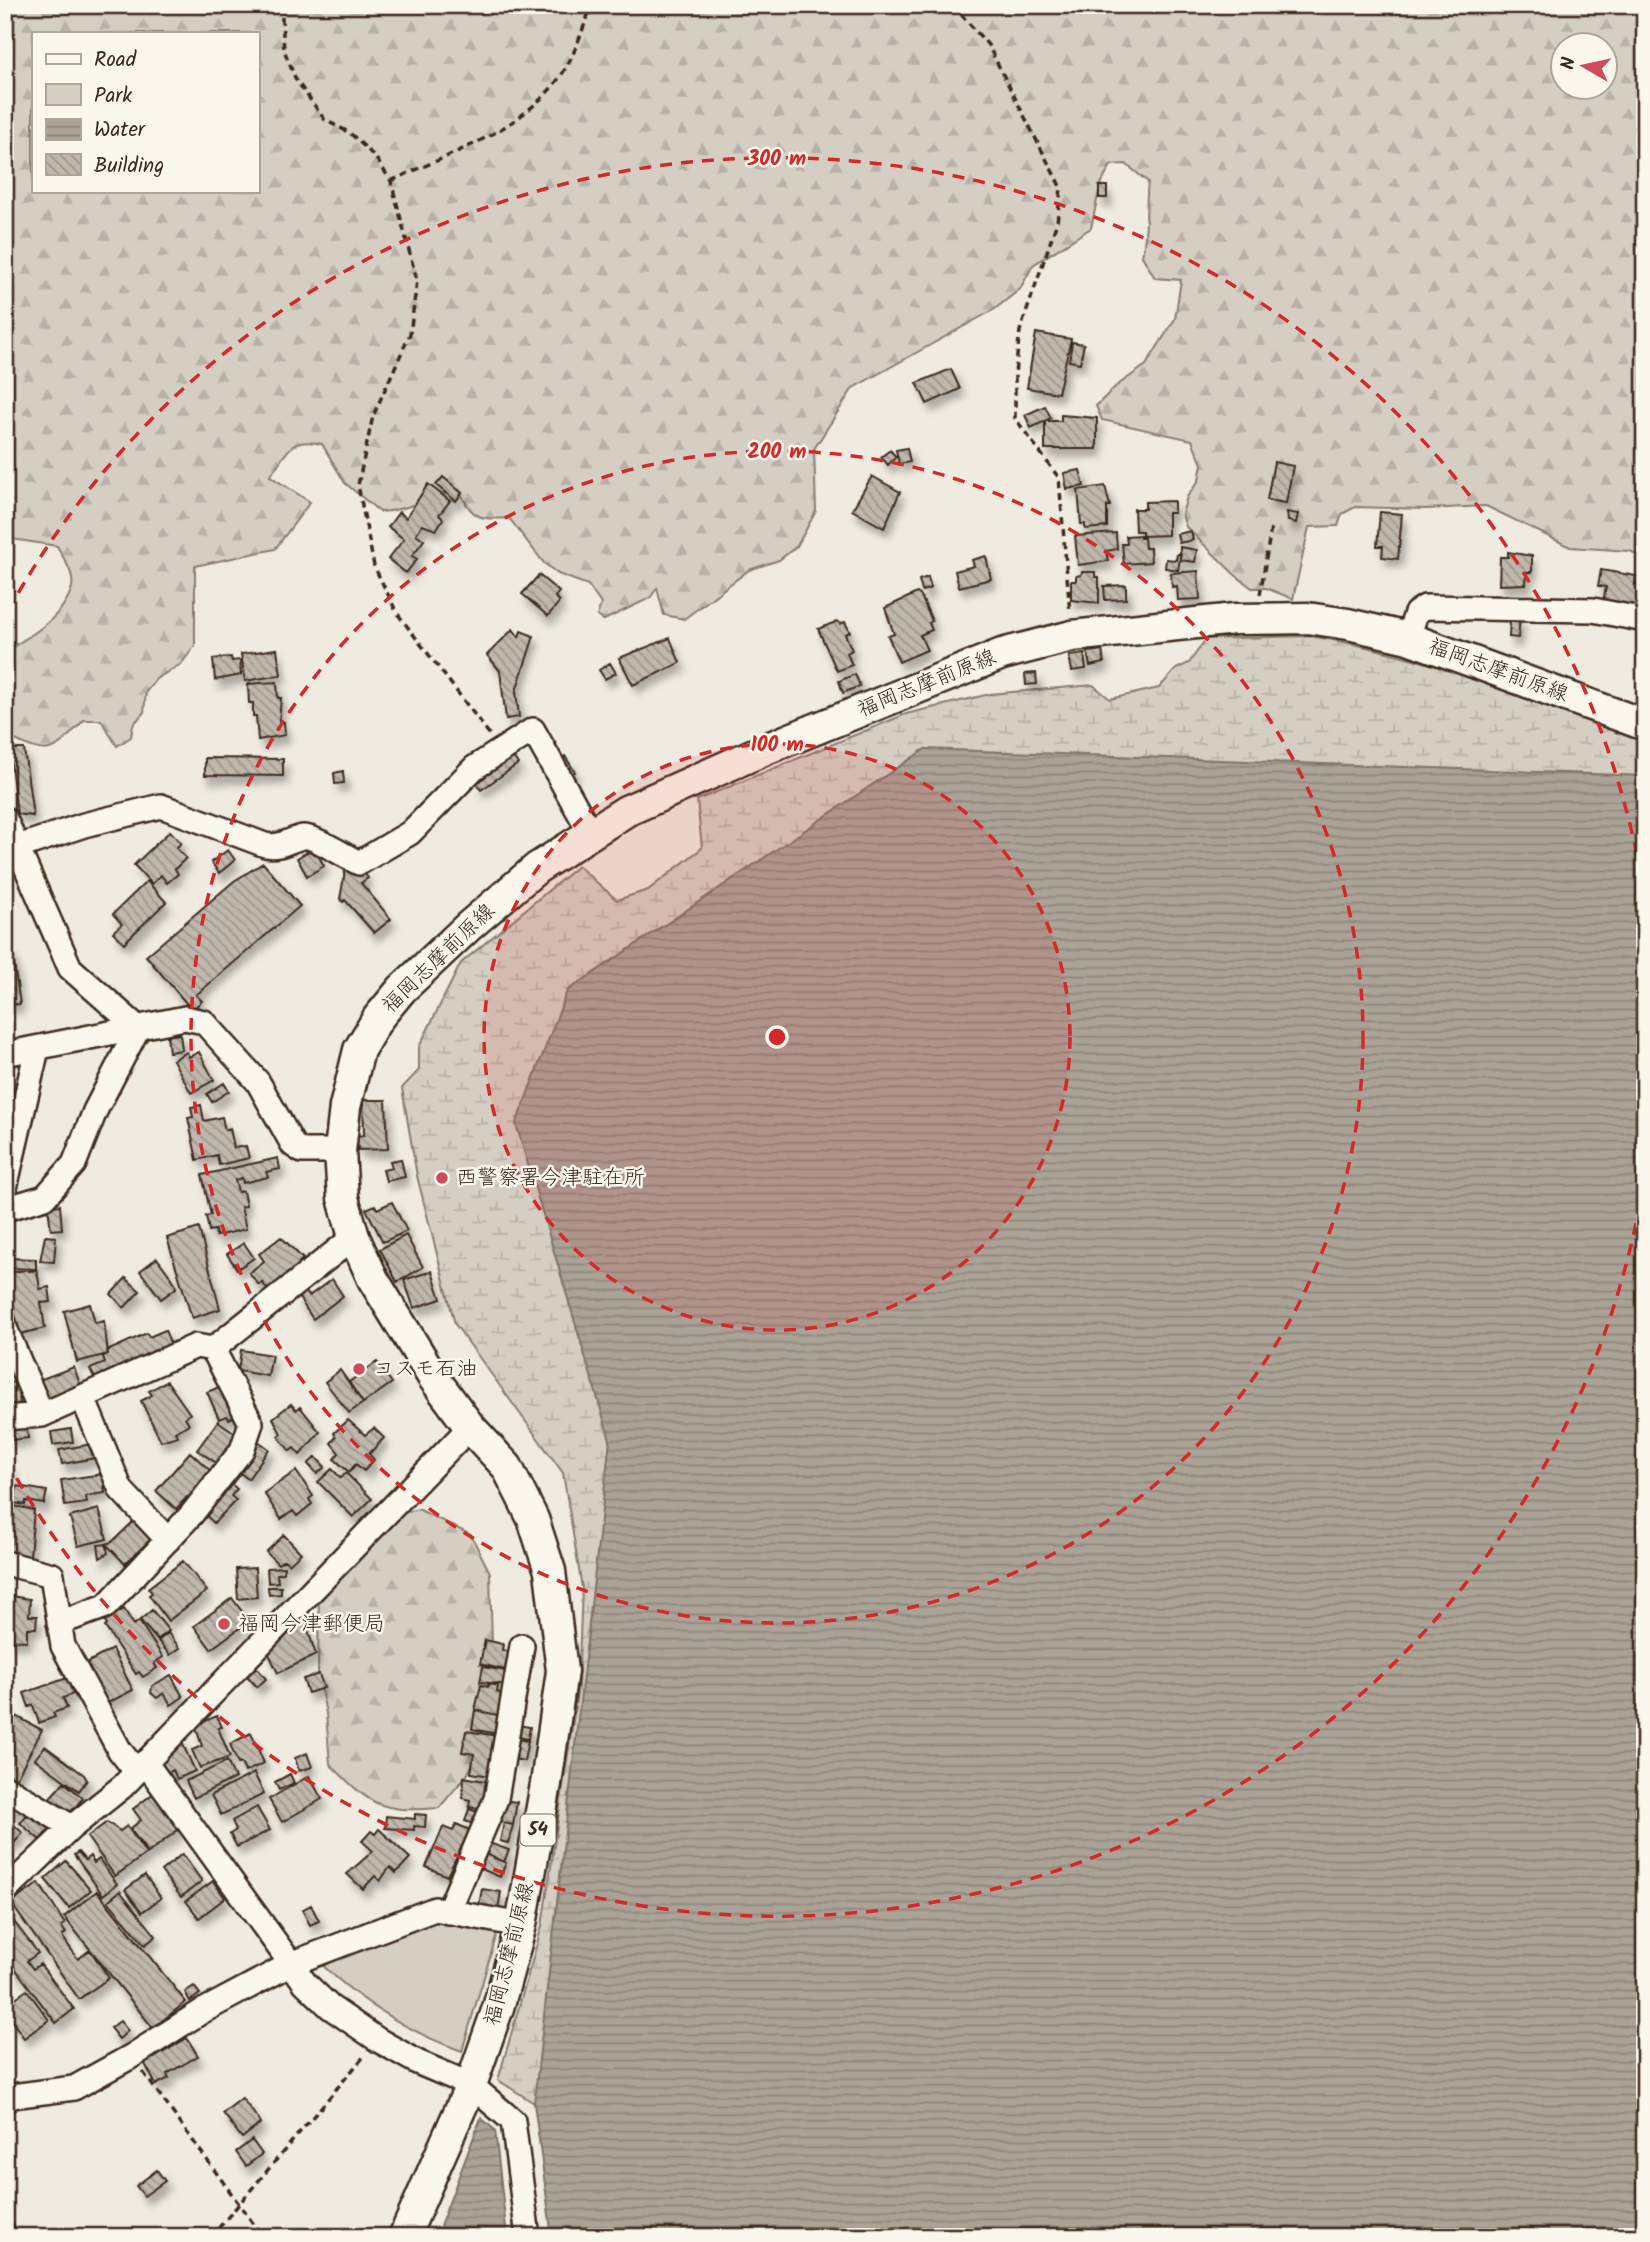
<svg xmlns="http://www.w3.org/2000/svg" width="1650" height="2242" font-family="Kalam,'Klee One',sans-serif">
<defs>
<pattern id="forest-firs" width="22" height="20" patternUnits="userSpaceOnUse" patternTransform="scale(1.75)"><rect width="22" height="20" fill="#d5cec3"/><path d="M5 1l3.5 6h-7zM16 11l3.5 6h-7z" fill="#b8b1a7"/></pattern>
<pattern id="wetland-marsh" width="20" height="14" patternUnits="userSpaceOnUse" patternTransform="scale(1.75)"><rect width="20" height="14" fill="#d5cec3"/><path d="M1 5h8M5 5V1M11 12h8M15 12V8" fill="none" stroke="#b8b1a7"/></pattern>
<pattern id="water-rules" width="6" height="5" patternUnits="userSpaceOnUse" patternTransform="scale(1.75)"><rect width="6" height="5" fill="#aca397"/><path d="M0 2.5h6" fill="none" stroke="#8d857b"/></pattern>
<pattern id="building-back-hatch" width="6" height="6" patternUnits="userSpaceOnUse" patternTransform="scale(1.75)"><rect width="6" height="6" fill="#c0b8ad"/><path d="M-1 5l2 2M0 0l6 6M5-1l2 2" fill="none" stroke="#9d968c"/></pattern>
<filter id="shadow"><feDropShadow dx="4.5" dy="8" stdDeviation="3.5" flood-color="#0004"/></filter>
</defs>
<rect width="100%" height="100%" fill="#f0ebe0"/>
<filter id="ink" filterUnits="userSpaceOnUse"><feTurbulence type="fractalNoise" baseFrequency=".0143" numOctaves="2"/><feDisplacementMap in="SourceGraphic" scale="14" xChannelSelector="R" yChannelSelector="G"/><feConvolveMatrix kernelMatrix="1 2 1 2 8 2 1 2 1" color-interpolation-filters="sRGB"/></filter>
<g filter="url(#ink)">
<path fill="url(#forest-firs)" stroke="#887c70" stroke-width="2" fill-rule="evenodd" d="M5,5H1645V558L1630,551L1570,547L1486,506L1426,509L1355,507L1342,514L1338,526L1309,527L1293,599L1266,588H1252L1234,574L1186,527L1182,514L1187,497L1199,480L1202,464L1192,440L1102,420L1096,406L1115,387L1146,365L1175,319L1181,280L1155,278L1142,256C1148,231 1145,208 1148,182L1126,164L1111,165L1100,186L1091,228L1033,265L1020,289L995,309L853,388L814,449L816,511L797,546L779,560L749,570L684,619L664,615L657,588L650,598L604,620L597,616L601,604L588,585L558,574L544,563L509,518C478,520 472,518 459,490C430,496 410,510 380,512L345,483L322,444C288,436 287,454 270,476L310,502L275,549L195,566V646L181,664L156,679L146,692L144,712L133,725L131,737L117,746L101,720H84C50,756 50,757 5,735V651C30,637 64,617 72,587C75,574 63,557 57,546L5,538ZM33,33H257V191H33ZM1562,46H1604V88H1562Z
M418,1509L471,1535L490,1573L492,1644L480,1749L467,1775L439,1808C379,1813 371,1805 330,1764L326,1713L318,1676L319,1587L394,1516Z"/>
<path fill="url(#wetland-marsh)" stroke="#887c70" stroke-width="2" d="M1309,636C1426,654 1534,699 1645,740V911L890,2003L534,2103L498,2080L542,1926L578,1687L582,1588L563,1473L455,1324L417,1176L402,1088L419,1070V1047L461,963L578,866L617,900L648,890L702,848L697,800L906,714L990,694L1093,685L1110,699L1159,688L1176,669L1189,663L1206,639Z"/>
<path fill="#d5cec3" stroke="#887c70" stroke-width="2" d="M437,1917L498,1930L462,2051C405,2031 359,2001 316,1959Z"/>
<path fill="url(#water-rules)" stroke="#7f7367" stroke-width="2" d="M925,749L1645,776V2237H552L534,2103L610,1440L516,1124L567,991Z
M481,2118L495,2130L507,2237H436Z"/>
<path fill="url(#building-back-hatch)" stroke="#3b2a1e" stroke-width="2" filter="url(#shadow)" d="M1099,186H1107V198H1099Z
M1036,333L1071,339L1058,393L1027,388Z
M1072,342L1084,344L1080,363L1069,361Z
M951,369L960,389L927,404L917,383Z
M1045,406L1051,418L1031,428L1025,415Z
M1061,415L1097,418V449H1045V421H1061Z
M907,448L910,462L899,464L896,450Z
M890,450L896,457L888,465L881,457Z
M1274,462L1293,466L1286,503L1267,500Z
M1080,470L1084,486L1067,489L1064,473Z
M872,476L900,492L884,528L852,510Z
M443,477L462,493L456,501L436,485Z
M428,484L450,501L439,515L443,519L436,530L422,525L416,534L424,540L412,556L417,559L406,573L388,559L404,539L388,527L399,512L406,518Z
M1105,486L1110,506H1107V527L1085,529V524H1081L1078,490Z
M1174,501V513H1168V535L1142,536V531H1135L1134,509H1145V502Z
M1287,512L1298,514L1296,523L1288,521Z
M1380,512L1402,514L1398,559L1382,557L1383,546H1377Z
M1191,531L1193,540L1179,543L1177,534Z
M1116,533L1117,549L1106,551L1108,561L1078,565L1075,536Z
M1140,535V538H1144L1145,548H1150L1151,562L1124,564L1122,544H1127L1126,536Z
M1180,547L1197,550L1195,562L1180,560Z
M1508,552L1532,556V572H1527L1526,584L1499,585L1500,557H1508Z
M1177,554H1181L1178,570L1165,568L1166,559L1176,560Z
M986,556L991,579L959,587L955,571L974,566L972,560Z
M1601,570L1636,576L1635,585L1645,580L1642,609L1603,602L1606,587L1598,586Z
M1198,571L1200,599L1178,600L1177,586L1172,587L1171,573Z
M1082,572H1095V577H1099V603L1071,600V581H1076V576L1081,575Z
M539,575L559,592L555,597L560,601L548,616L522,594Z
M928,577L931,588L922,591L919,580Z
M1126,585V599L1105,600L1104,586Z
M917,593L921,596L932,621L929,623L932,630L920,635L927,650L899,662L888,636L894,634L885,608Z
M1510,618L1520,619L1518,638L1509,637Z
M838,621L840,624L845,622L850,632L845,634L852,650L847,653L852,665L837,671L818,629Z
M513,629L519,637L521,631L534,636L516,691L519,717L506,719L500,671L487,655Z
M670,638L680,663L633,685L619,658Z
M277,649L281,675L245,681L241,654Z
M1102,650L1104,663L1090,666L1087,652Z
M1084,654L1086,669L1072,671L1069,656Z
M231,657L232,661L240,660L241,675L215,680L213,659Z
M610,663L616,673L605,679L599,670Z
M1036,673L1037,684L1026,685L1025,674Z
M855,674L860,686L843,693L839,681Z
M277,682L278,698H281L279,722H284L285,735L258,740L256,716H253V703H249L248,684Z
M9,749H24L33,816L17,814Z
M512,755L518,764L481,790L476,784Z
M565,756L575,772L562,779L553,763Z
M205,758L283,759V776L205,775Z
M343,771L344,783L335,784L334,773Z
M170,831L181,843L176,848L186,858L175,869L178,874L167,883L161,875L152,884L134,865Z
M314,848L324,866L307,876L297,858Z
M228,850L235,860L219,873L211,862Z
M263,863L300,906L196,995L202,1001L192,1010L146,956L234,881Z
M362,870L368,878L361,883L391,919L374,933L345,900L343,902L340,899L345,871Z
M147,881L166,902L124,943L113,932L122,924L113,914Z
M12,951L20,1004L5,1005V952Z
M180,1034L182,1050L169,1052L167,1036Z
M187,1052L189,1057L199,1052L214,1080L191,1093L173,1060Z
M224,1083L229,1091L212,1102L207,1094Z
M363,1100H386L388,1149L358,1150L357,1136L364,1135Z
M201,1105L204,1121L222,1117L225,1130L230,1128L234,1148L246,1146L249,1158L219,1165L217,1155L197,1160L188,1118L193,1117L191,1107Z
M278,1158L280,1169L266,1172L268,1177L243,1183L242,1178L235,1180L238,1192L243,1191L246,1206L241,1207L246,1229L216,1236L215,1230L209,1231L206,1216L211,1215L202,1175Z
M401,1159L405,1177L386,1181L383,1170L392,1168L390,1161Z
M392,1202L407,1231L383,1242L366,1209L375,1205L377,1209Z
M60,1205L62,1229L51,1230L48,1207Z
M199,1228L220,1309L192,1318L167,1238Z
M406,1235L423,1267L397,1282L380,1249Z
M45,1236L56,1237L54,1262L40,1261Z
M281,1237L303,1259L299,1262L303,1268L277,1288L274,1284L267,1289L262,1282L259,1285L249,1273L264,1261L259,1254Z
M244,1243L254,1258L237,1269L227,1254Z
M5,1258L36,1259V1269L5,1268Z
M157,1258L175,1283L176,1288L161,1299L140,1271Z
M29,1269V1271L37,1270L40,1289L49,1287L51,1302L41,1303L45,1328L20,1334L12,1302H6L5,1274Z
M432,1271L441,1299L414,1308L404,1280Z
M126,1278L140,1291L124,1308L111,1294Z
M332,1279L343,1296L313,1319L297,1295L304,1289L309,1296Z
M90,1304L95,1323L104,1321L108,1354L77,1362L64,1311Z
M165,1330L171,1345L95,1379L90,1369L105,1363L103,1356L108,1354L107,1351L147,1333L149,1337Z
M241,1350L272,1355L268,1376L238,1371Z
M377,1362L392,1383L363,1403L349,1382Z
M74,1367L81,1387L43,1401L36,1381Z
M340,1370L363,1403L349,1413L325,1382Z
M167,1381L190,1414L185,1417L189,1424L175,1432L178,1436L161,1441L141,1401L152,1395L149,1391Z
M18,1382L20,1405L5,1406V1383Z
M224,1385L238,1415L229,1419L227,1416L219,1419L207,1392Z
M291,1404L296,1410L300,1407L320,1432L300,1455L294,1448L290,1451L278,1436L281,1434L273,1418Z
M348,1420L365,1435L374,1428L384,1438L369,1454L374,1460L364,1471L356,1464L349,1472L334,1459L339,1453L331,1443L336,1437L334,1433Z
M26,1421L28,1438L11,1440L10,1436H5V1423Z
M218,1421L238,1435L218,1464L197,1450Z
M71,1429L73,1442L53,1445L51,1432Z
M258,1441L269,1449L248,1479L236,1470Z
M92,1444L95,1458L62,1464L59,1450Z
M190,1452L214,1474L190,1500L187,1497L176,1509L156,1491Z
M316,1457L325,1467L317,1474L308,1464Z
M5,1467H12L11,1480H5Z
M332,1469L341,1478L346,1473L372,1499L353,1517L318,1482Z
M296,1471L313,1496L309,1499L312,1504L297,1516L293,1511L281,1519L264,1493Z
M103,1474L105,1493L86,1496L87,1503L65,1506L61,1480Z
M228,1481L237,1489L231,1496L236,1500L214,1523L201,1511Z
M17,1486L47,1491L44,1504L26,1501L25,1505L14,1503Z
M5,1504L34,1510L30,1556L5,1551Z
M99,1509L107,1539L78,1546L70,1517Z
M135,1520L152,1538L125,1564L106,1544L112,1542Z
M284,1535L301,1553L289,1564L284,1560L278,1564L266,1552Z
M106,1544L108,1553L100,1558L98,1545Z
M183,1561L207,1591L168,1621L149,1595L152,1593L148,1588Z
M284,1567V1573L277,1574L278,1582L268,1583L267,1568Z
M255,1568L257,1597L238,1599L236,1569Z
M268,1587H281V1594L269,1595Z
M5,1595L30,1599L29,1616H37L36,1628H27V1641L5,1640Z
M232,1598L249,1621L211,1649L194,1626Z
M124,1609L134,1625L139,1621L163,1657L154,1663L157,1668L143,1677L139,1672L136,1674L105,1627L107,1625L105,1621Z
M152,1610L169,1631L157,1640L140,1620Z
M303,1615L316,1655L278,1673L266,1648Z
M168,1633L180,1648L170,1655L158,1641Z
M485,1640L503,1644L502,1650L515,1653L512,1663L507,1662L505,1670L480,1664Z
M112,1649L133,1690L104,1705L83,1665Z
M483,1667L512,1672L509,1685L480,1682Z
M257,1668L266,1679L257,1687L247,1676Z
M319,1674L324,1688L308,1693L303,1679Z
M171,1675L183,1697L171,1705L164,1693L157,1698L151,1693L152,1686Z
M67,1678L73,1694L63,1698L67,1708L53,1713L55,1717L39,1723L33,1705L29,1707L24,1693Z
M489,1684L498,1686L497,1692L503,1694L502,1716L475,1710L481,1685L488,1687Z
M5,1710L42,1730L16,1779L5,1774Z
M475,1710L502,1716L498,1734L472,1729Z
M217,1716L222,1727L218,1728L230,1757L200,1768L192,1750L202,1746L195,1725Z
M517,1725L530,1727L528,1739L515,1736Z
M466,1731L498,1736L491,1776L471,1773L474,1754L462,1752Z
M251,1733L264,1763L245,1772L241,1763L238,1764L230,1744Z
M180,1738L195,1771L177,1779L173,1770L165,1774L158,1759Z
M517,1739L528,1741L524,1761L513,1759Z
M45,1746L84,1775L87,1780L79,1791L35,1759Z
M307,1753L312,1767L299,1771L295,1758Z
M227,1761L235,1778L194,1798L186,1781Z
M254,1773L264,1794L221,1815L211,1795Z
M290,1774L294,1783L279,1790L275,1782Z
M309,1776L322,1799L282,1822L269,1799Z
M464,1777L490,1782L484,1810L469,1807L470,1800L463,1798Z
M64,1782L83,1798L67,1817L47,1801Z
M5,1792L24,1807L20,1812L15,1808L11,1813L5,1808Z
M154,1793L179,1829L148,1853L130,1829L141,1820L133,1809Z
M503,1800L517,1802L513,1825L500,1822Z
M257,1807L270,1830L237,1847L230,1834L236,1830L232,1821Z
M469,1809L484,1814L480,1826L465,1821Z
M31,1810L51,1827L40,1840L20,1823Z
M415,1814L426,1815L425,1827L414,1826V1830L385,1828L386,1816L415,1819Z
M5,1817L23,1833L13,1844L5,1837Z
M107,1822L120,1831L127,1826L146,1854L115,1876L87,1837Z
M504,1823L513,1825L508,1843L500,1841Z
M456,1824L470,1830L447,1876L426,1867L443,1827L453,1831Z
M379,1829L410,1858L396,1873L390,1867L380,1881L375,1876L363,1889L347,1874L373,1851L362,1841L371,1831L375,1834Z
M489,1843L509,1850L504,1862L485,1854Z
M78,1852L85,1860L90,1856L94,1863L99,1859L117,1884L103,1895L74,1855Z
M182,1854L202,1881L181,1897L161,1871Z
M485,1854L506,1863L500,1877L479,1868Z
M66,1861L91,1890L69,1908L45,1879Z
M145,1875L161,1898L142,1912L125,1890Z
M213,1881L225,1898L199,1918L186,1901Z
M39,1883L65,1924L61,1926L66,1933L62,1936L78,1959L90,1950L109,1978L79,1999L11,1903Z
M482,1889L501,1892L498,1909L479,1905Z
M97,1891L186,2002L153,2028L64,1917Z
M120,1891L156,1936L145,1945L108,1901Z
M311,1905L319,1921L310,1925L302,1910Z
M9,1915L38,1953L27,1961L33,1969L40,1964L74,2009L56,2023L5,1955V1918Z
M194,1986L200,1994L190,2001L185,1992Z
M27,1990L49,2020L24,2038L5,2011V2005Z
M120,2021L128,2031L119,2039L110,2028Z
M187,2038L198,2056L167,2074L169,2078L156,2085L142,2058L151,2052L154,2058Z
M242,2098L261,2123L242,2138L223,2113Z
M252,2140L262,2154L246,2166L236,2152Z
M157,2170L165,2181L144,2196L136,2186Z"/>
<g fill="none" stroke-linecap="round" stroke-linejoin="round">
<g stroke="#3b2a1e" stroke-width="28">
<path id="minor" d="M1408,638L1416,613L1425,607L1593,610L1645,620
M5,819L70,968L138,1028L95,1111L74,1164L45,1197L5,1209
M18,847L84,825L161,806L265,845C282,848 288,840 303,837C312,835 347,857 359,863L410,833L474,768L533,730L590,832
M5,1054L185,1018L204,1022L258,1082L293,1145L302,1151H340
M5,1188L37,1049
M5,1328L42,1415
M83,1398L121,1490L168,1540
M5,1418L42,1415L196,1346L213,1349L354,1237
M5,1563L52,1575L63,1646L120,1751L136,1771
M59,1623L106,1606L191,1515L242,1450L251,1423L213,1349
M145,1762L305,1983L330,2007L378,2040L417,2062L471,2085L513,2121L528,2237
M5,1787L72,1827
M5,1891L72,1827L123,1786L470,1427
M448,1912L496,1799L522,1646
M5,2101L12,2096L74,2088L132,2056L201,2012L293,1963L435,1909L521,1925"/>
</g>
<g stroke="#3b2a1e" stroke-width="35">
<path id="major" d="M404,2237L471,2085L498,2008L521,1925L546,1784L562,1671L550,1571L533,1519L507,1467L470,1427L433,1377L373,1279L354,1237L343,1198L340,1151L345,1107L359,1050L378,1018L402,989L469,926L537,868L626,811L768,748L1002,654L1072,636L1235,619L1308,618L1348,624L1408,638L1645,725"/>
</g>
<path stroke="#3b2a1e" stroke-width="3.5" stroke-dasharray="7 5" stroke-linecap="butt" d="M281,5L284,50L296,80L325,120L350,133L375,157L391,181L417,281L410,334L373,416L358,485L374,566L397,613L490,735
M953,5L988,45L1061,188L1057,222L1020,331L1015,373V418L1059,478L1070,613
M391,181C451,153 523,131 562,74C575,55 583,27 592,5
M1260,595L1271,528
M143,2072L263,2237
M5,2214L21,2237
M211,2237L366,2054"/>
<use href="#minor" stroke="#fbf7ec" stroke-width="23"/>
<use href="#major" stroke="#fbf7ec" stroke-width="30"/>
</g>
</g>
<circle cx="777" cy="1037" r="293" fill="#d62828" fill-opacity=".12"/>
<g fill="none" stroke="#d62828" stroke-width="3.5" stroke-dasharray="12 9">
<circle cx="777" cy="1037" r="293"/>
<circle cx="777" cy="1037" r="586"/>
<path d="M1644 1182A879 879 0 0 1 8 1463M8 611A879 879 0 0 1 1644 892"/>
</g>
<g fill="#d1495b" stroke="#fbf7ec" stroke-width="2.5">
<circle cx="442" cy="1178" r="7"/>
<circle cx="359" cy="1369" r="7"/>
<circle cx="224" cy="1624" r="7"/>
</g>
<g text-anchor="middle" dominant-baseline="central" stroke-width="5" stroke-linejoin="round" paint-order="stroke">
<rect fill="#fbf7ec" stroke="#75685c" stroke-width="2" x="520.5" y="1814.5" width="35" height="31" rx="5"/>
<g font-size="19" font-weight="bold" fill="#3b2a1e">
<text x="538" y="1830">54</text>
</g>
<g font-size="21" fill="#3b2a1e" stroke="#fbf7ec">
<text transform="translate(1498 671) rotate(20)">福岡志摩前原線</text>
<text transform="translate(927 684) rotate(-22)">福岡志摩前原線</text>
<text transform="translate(439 959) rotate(-44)">福岡志摩前原線</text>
<text transform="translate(510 1954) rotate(-76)">福岡志摩前原線</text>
</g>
<g font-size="21" fill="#3b2a1e" stroke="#fbf7ec" text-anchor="start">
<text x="456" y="1178">西警察署今津駐在所</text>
<text x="373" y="1369">コスモ石油</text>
<text x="238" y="1624">福岡今津郵便局</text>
</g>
</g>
<circle cx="777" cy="1037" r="10" fill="#d62828" stroke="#fbf7ec" stroke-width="3.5"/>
<g font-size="21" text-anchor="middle" font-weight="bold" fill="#d62828" stroke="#fbf7ec" stroke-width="5" stroke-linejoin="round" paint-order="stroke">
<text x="777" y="165">300 m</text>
<text x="777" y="458">200 m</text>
<text x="777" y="751">100 m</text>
</g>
<rect width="1650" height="2242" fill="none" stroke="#fbf7ec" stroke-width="28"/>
<rect x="14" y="14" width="1622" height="2214" fill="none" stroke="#3b2a1e" stroke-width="2.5" filter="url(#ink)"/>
<rect x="32" y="32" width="228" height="161" fill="#fbf7ec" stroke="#aea59a" stroke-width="2"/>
<rect x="46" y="54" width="35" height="10" fill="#fbf7ec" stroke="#aea59a" stroke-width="2"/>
<text x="94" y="66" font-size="21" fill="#3b2a1e">Road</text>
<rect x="46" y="84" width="35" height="21" fill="#d5cec3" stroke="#aea59a" stroke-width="2"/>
<text x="94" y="102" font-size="21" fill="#3b2a1e">Park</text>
<rect x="46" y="119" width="35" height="21" fill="url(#water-rules)" stroke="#aea59a" stroke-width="2"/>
<text x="94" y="136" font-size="21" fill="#3b2a1e">Water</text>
<rect x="46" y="154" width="35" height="21" fill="url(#building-back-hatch)" stroke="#aea59a" stroke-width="2"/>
<text x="94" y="172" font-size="21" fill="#3b2a1e">Building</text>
<g transform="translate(1584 66) rotate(279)"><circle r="33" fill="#fbf7ec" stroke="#aea59a" stroke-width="2"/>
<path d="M0-5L12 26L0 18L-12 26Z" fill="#d1495b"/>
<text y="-10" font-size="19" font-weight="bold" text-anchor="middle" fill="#3b2a1e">N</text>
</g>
</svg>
